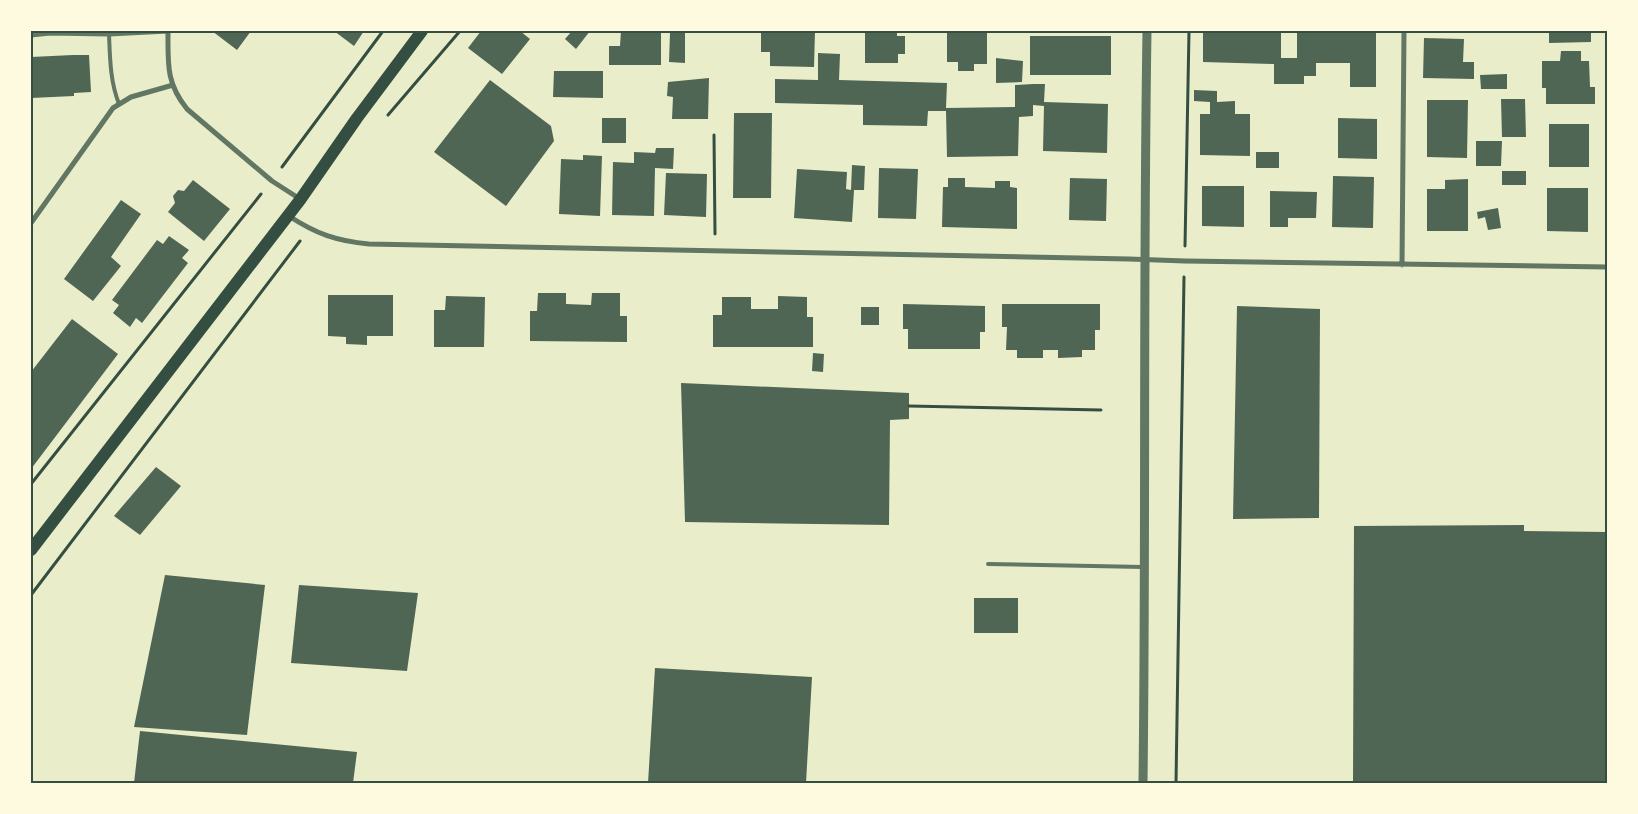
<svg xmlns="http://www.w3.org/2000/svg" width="1638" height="814" font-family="Arial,sans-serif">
<rect width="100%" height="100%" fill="#e9edc9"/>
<path fill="#4f6655" d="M212,31H251L237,50Z
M334,31H364L354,46Z
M481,31H520L530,39L502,74L468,48Z
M572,31H590L576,49L565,39Z
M621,31H661V65H609V46H620Z
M761,31H815L814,67L770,66V52H761Z
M865,31H897V36H905V54H898V63H865Z
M947,31H987V64H974V71H958V62H947Z
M1203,31H1281V58H1297V31H1376V87H1350V63H1316V76H1304V84H1274V64L1203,62Z
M1549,31H1591V42L1549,43Z
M670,33H685V63L669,62Z
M1030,36H1111V75H1030Z
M1424,38L1464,39L1463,62H1474V79L1423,78Z
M1561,51H1581V61H1589L1590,87H1595V104H1546V88H1542V61H1560Z
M818,53L840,54L839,80L947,83L946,108L1015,107V85L1033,84H1045L1044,102L1108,104L1107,153L1043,151L1044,106L1033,105V116L1019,117L1018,156L947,157L946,111H928L927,126L863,125V105L775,103V79L818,80Z
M73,55H89L91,92L74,93V96L31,98V57Z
M996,58L1023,61L1022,82L996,83Z
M554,71H603V98L553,97Z
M1507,74V89H1481L1480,75Z
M709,78L708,119H672L673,97L667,96L668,82Z
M490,80L551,126L554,141L506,206L434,152Z
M1194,90L1217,91V102L1235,101V114H1250V156L1200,155V114H1210V102L1194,101Z
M1501,99H1525L1526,137H1502Z
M1427,100H1468L1467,158L1427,157Z
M734,113H772L771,198H733Z
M602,118H626V143H602Z
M1338,118L1377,119V159L1338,158Z
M1549,124H1589V167H1549Z
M1476,141H1502L1501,166H1476Z
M656,148H674L673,169L655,168L654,216L612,215L613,162L634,163V152L655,153Z
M1256,152H1279V168H1256Z
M583,155L602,156L600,216L559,214L561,159L583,160Z
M852,165L865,166L864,190H854L852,222L794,218L797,169L847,172L846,189L851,190Z
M879,168L918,169L916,219L878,218Z
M1502,171H1526V185H1502Z
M666,173L707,174L706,217L664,215Z
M1333,176L1374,177L1373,228L1332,227Z
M948,178H965V187L995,188V181H1010V187L1017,188V229L942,227L943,187H948Z
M1070,178L1107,179L1106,221L1069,220Z
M1468,179V231H1427V189H1445V180Z
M193,180L230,209L204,241L168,212L175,203L173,196L178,190L184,191Z
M1202,186H1244V227L1202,226Z
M1547,188H1588V232L1547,231Z
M1270,191L1317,192L1316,218H1288V227H1270Z
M121,200L141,214L111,257L121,266L93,301L64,279Z
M1498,208L1501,228L1488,230L1485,217L1478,219L1477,212Z
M169,236L189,250L182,258L188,263L142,323L136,318L130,327L113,313L119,305L112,300L157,240L163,244Z
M538,293H566V304L591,305L592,293H620V316H627V342L530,341V311H537Z
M328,295H393V336H367V345L346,344V337L328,336Z
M446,296L485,297L484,347H434V310H445Z
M778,296L807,297V317H813V347H713V315H722V297H751V309H778Z
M903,304L985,306V332H980V349H908V329H903Z
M1002,304H1100V330H1095V350H1082V357L1058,358V350H1043V358H1017V350H1006L1007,327H1002Z
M1237,306L1320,309L1319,518L1233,519Z
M861,307H879V325H861Z
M72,319L118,354L31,469V372Z
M813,353L824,354L823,372L812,371Z
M681,383L909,393V419L890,420L889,525L685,522Z
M156,467L181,486L140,535L114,516Z
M1524,525V531L1607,532V783H1353L1354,526Z
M165,575L265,585L247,735L134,727Z
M299,585L418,593L407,671L291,663Z
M974,598H1018V633H974Z
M655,668L812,677L806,783H648Z
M140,731L357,752L353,783H134Z"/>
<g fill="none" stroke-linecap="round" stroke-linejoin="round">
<path stroke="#344e41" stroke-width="3" d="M388,115L460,31
M714,135L715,234
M282,167L383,31
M1185,246L1189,31
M909,406L1101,410
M31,484L261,194
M31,595L300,241
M1176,783L1184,277"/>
<path stroke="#617663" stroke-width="4" d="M109,34C110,58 110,81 119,104
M988,564L1143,567"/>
<path stroke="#617663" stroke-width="5" d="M31,35L50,33L109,34L168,31C168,64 166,83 187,109L272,181L300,199
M289,216C316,234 337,241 369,244L1129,259L1185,261L1607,267
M31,223L113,108L131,97L173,85
M1402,265L1404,31"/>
<path stroke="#617663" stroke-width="9" d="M1143,783C1146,532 1143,282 1147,31"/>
<path stroke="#344e41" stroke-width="12" d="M31,550L300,200L357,118L422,31"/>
</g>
<rect width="1638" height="814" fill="none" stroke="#fefae0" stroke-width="65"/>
<rect x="32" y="32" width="1574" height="750" fill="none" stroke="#344e41" stroke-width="2"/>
</svg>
